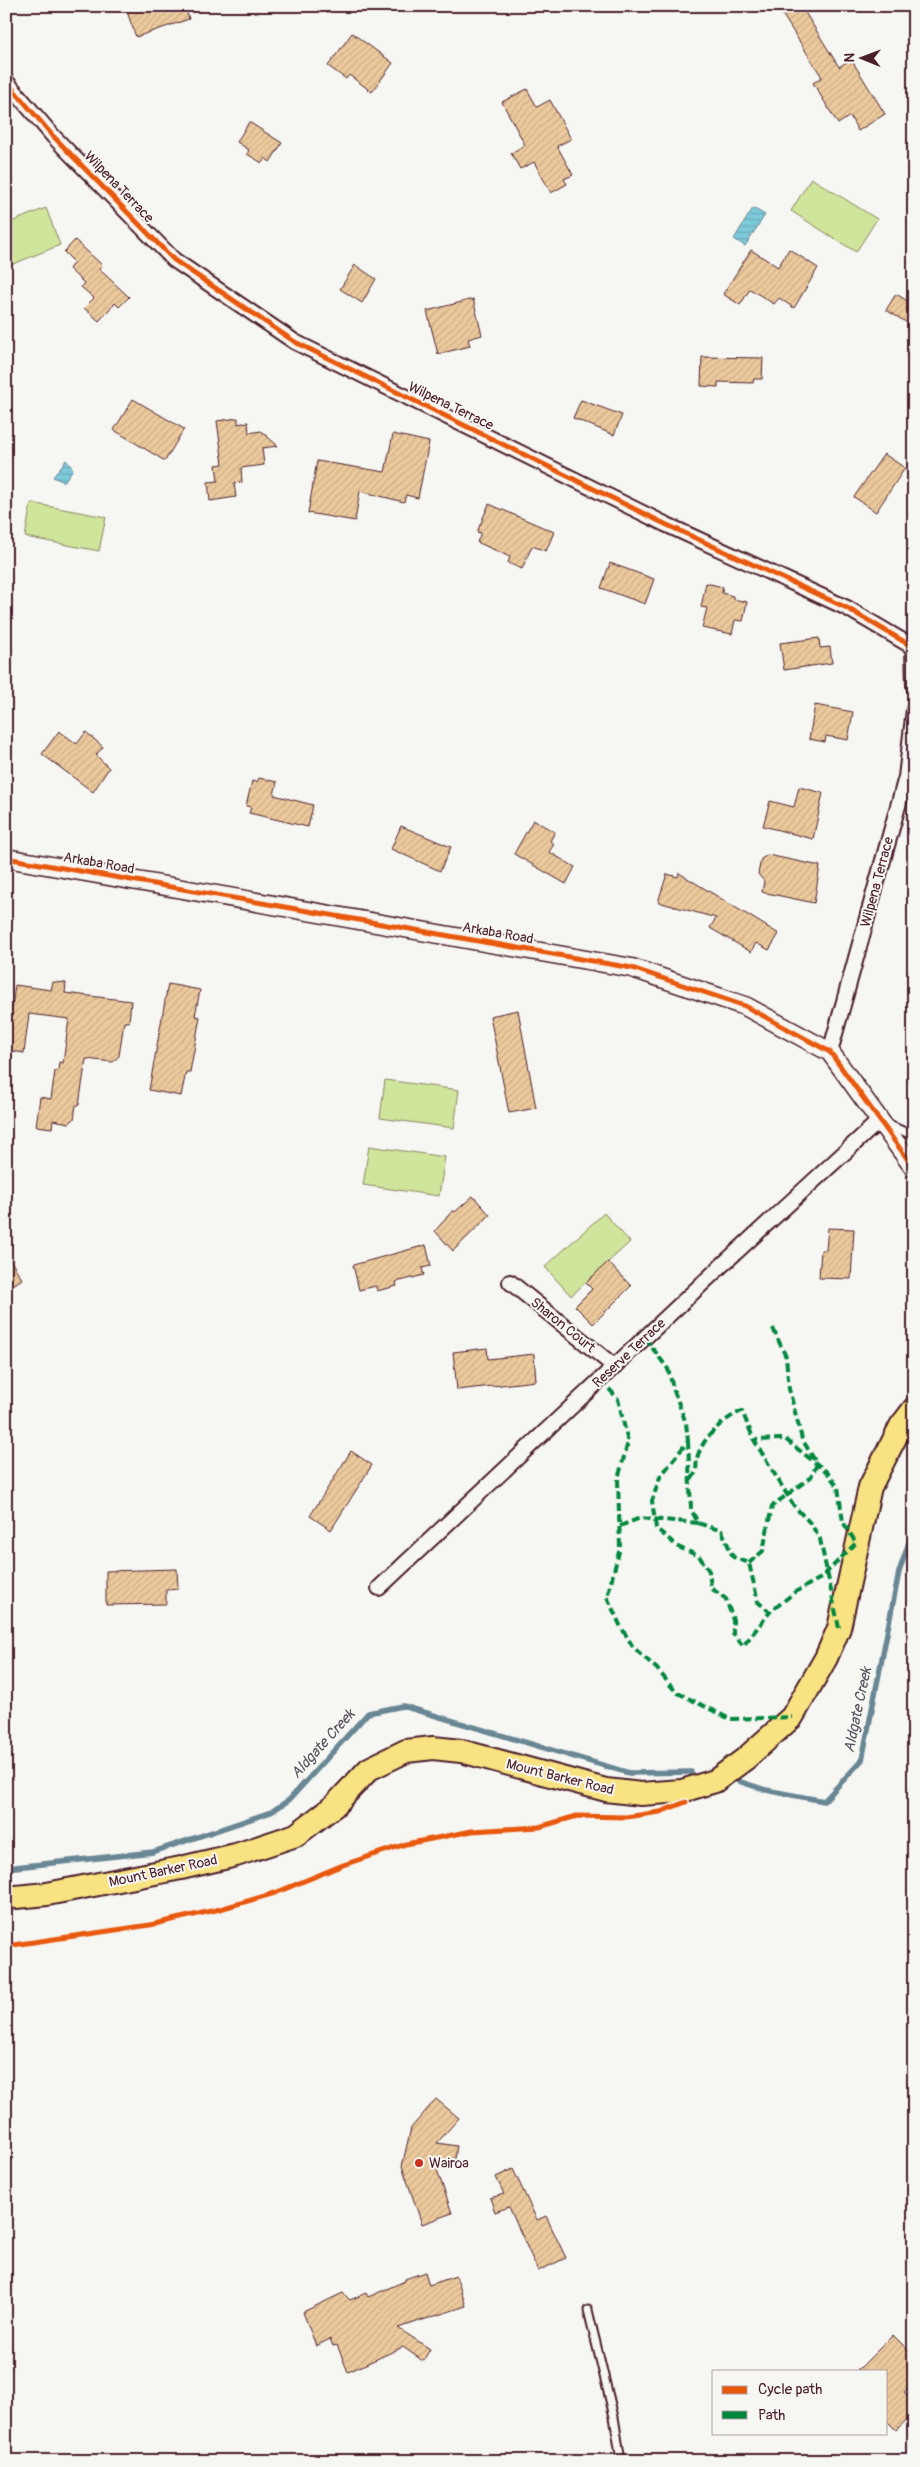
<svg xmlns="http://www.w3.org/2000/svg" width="920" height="2467" font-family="Pangolin,sans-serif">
<defs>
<pattern id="water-rules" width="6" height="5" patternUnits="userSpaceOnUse" patternTransform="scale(1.25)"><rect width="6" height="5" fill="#7ccada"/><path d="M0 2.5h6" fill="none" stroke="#6dadbb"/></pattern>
<pattern id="building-hatch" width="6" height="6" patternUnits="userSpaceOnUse" patternTransform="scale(1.25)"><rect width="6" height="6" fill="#ecca9d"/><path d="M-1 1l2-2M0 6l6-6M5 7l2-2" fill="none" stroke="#ccad87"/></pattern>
</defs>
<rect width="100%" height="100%" fill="#f6f6f2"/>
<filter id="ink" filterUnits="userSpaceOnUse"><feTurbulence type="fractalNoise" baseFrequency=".02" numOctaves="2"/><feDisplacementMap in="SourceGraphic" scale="10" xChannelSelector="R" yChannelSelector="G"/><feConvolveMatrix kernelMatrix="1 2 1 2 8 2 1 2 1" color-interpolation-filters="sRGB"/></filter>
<g filter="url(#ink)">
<path fill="#cfe59b" stroke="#8c8263" d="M811,178L877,219L856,252L791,211Z
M46,208L60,245L6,267V224Z
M31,503L106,517L99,551L25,537Z
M385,1080L459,1090L454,1128L380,1118Z
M369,1146L445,1157L439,1196L363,1185Z
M604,1213L630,1242L571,1296L545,1267Z"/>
<path fill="url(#water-rules)" stroke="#688694" d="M753,208L765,215L745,246L734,239Z
M66,460L73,469L64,482L53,477Z"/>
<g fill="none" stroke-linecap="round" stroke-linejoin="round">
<path stroke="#688694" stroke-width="5.5" d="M738,1781L766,1790L824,1801L862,1760L899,1572L914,1527
M6,1868L153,1852L271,1812L289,1800L368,1713L403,1706L629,1773L691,1772"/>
</g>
<path fill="url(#building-hatch)" stroke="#4a1f2b" d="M125,6H185L189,19L136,37Z
M777,6H801L839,67L851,59L885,114L858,131L850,116L838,124L813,83L822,77Z
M352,33L393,63L372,92L349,75L346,79L328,66Z
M527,89L537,107L550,100L571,139L557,146L573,175L564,179L567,184L551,193L534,162L520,169L511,153L525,145L502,102Z
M249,122L282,143L270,162L265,158L262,163L247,154L249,150L237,142Z
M75,240L102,265L99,269L129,297L119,307L115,303L99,321L84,308L94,298L81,287L84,283L69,269L74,262L64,252Z
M789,249L818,268L794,308L779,298L774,304L750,289L740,305L723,294L751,250L778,267Z
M355,265L376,279L362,303L340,289Z
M896,294L914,305V327L886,310Z
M473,299L482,335L468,339L470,346L438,354L427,311Z
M702,357L763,358L762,379H754L753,383L718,382V387L701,386Z
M133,399L184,429L165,461L114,430Z
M581,400L622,415L614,435L573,418Z
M238,418V424L248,422L249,433L261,431L278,446L262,448L264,465L241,468L242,482L234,483L236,497L210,501L208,482L218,481L216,465L223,464L217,421Z
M393,434L429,442L418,498L406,495L404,502L360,491L355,521L308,513L317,461L385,472Z
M884,454L905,468L876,512L854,497Z
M489,504L554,532L546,551L532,546L522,569L508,563L510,557L477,542L481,533L477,532Z
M610,563L654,579L645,604L601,588Z
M706,583L723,587L722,593L733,596V599L747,602L743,621L735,620L732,634L702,628L707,608L701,607Z
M819,638L820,648L830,647L832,663L784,670L780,643Z
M815,705L853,712L848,740L826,736L825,742L809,739Z
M59,731L77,744L86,732L103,747L96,755L109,768L93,792L42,754Z
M259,778L277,782L274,795L313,805L308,827L249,813L251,807L246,806L252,781L257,782Z
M799,787L823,793L813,839L763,826L770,801L794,807Z
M533,820L555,832L550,841L554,844L549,852L575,867L566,884L514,854Z
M401,826L451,847L440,871L391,849Z
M768,855L820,866L814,903L762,892L764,881L758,874L761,859Z
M679,873L779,934L769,950L756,943L751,952L710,928L716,918L658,902L667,874L678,877Z
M53,982L66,983L65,993L131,1001L129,1022H124L119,1056L113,1062L86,1059L79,1105H76L74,1119L69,1123L53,1120L52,1128L36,1126L40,1097L51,1099L55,1071H58L59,1062L63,1063L69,1019L29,1014L24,1053L6,1050L15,985L51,990Z
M168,984L200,990L195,1016L200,1017L190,1072H186L181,1096L149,1090Z
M518,1010L536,1108L509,1113L490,1016Z
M473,1196L490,1215L453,1251L435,1231L453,1210L455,1212Z
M828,1228L854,1229L851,1279L819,1278L821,1250H826Z
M426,1245L431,1266L422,1268L424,1275L396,1282L397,1286L377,1291L376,1286L359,1290L353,1265Z
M6,1253L22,1279L6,1290Z
M608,1262L631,1286L593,1324L575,1306L592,1289L586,1283Z
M487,1348L488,1359L534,1354L536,1381L457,1390L453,1352Z
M351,1451L372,1465L331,1530L310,1516Z
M177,1569L178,1589L166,1590V1604L106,1605V1571Z
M436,2099L459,2118L437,2143L457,2146L454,2165L434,2161L452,2213L422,2224L402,2166L411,2128Z
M513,2169L537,2220L546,2216L566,2258L538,2271L509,2207L495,2212L490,2198L504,2194L496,2177Z
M425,2272L429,2285L456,2276L466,2306L398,2328L430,2349L423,2361L403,2347L348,2372L337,2345L333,2346L330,2339L316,2346L303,2312L343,2293L350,2300L366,2293L368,2297L405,2281V2279Z
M893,2335L914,2356V2366L908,2372L914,2379V2383L904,2392L914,2402V2413L896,2430L886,2420V2371H857Z"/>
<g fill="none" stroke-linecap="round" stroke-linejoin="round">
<g stroke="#4a1f2b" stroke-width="11">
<path id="service" d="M887,1124L914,1136
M588,2310L614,2417L621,2461"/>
</g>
<g stroke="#4a1f2b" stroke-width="18">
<path id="minor" d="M6,81L53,136L174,260L295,342L665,524L847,608L913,647L914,686
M830,1052L906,777L914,709
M510,1282L615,1367
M379,1588L721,1266L880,1120"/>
</g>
<g stroke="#4a1f2b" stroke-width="21">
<path id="tertiary" d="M6,858L632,968L745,1006L830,1052L914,1168"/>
</g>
<g stroke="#4a1f2b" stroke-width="26">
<path id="primary" d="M6,1898L47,1894L181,1868L236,1855L296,1835L334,1806L369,1769L406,1751L433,1748L461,1751L606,1790L641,1794L682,1791L715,1781L745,1759L792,1717L826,1658L839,1628L870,1487L901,1426L914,1409"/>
</g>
<use href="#service" stroke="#f6f6f2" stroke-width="7"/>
<use href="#minor" stroke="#f6f6f2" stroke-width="14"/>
<use href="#tertiary" stroke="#f6f6f2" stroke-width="18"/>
<use href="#primary" stroke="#f8e281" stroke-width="22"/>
<path stroke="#00873e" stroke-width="4" stroke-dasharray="8 4" stroke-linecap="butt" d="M645,1338L668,1369L674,1391L686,1423L688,1441L660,1477L652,1501L656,1528L678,1547L699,1556L709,1571L711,1588L726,1599L733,1620V1633L743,1646L770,1612
M601,1380L618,1399L628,1442L618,1479L620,1548L607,1597L620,1625L633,1647L657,1669L676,1692L730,1719L792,1717
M688,1441L691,1509L698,1523L722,1531L733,1557L749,1563L758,1602L770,1612L795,1592L821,1578L856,1543L843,1522L838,1487L827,1472L785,1439L754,1440
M691,1480C700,1468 694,1466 698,1455C704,1436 725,1418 742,1411L754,1440L794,1506L811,1524L820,1539L839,1628
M620,1526L640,1518L698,1523
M749,1563L763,1551L772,1506L811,1477L817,1464L802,1439L789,1389L786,1357L772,1326"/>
<g stroke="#f6f6f2" stroke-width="8">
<path id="cycleway" d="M6,81L53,136L174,260L295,342L665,524L847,608L913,647L914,686
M6,858L632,968L745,1006L830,1052L914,1168
M6,1946L150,1925L220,1909L275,1893L343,1865L406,1844L472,1831L539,1827L577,1816L626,1817L660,1812L686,1802"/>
</g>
<use href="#cycleway" stroke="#e8590c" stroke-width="5"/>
</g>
</g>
<circle fill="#c8321e" stroke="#f6f6f2" stroke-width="2" cx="419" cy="2163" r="5"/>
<g text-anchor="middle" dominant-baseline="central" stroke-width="4" stroke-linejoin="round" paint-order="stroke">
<g font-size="14" fill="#4a1f2b" stroke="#f6f6f2">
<text transform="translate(119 187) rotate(46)">Wilpena Terrace</text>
<text transform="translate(451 406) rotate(26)">Wilpena Terrace</text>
<text transform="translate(99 863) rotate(10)">Arkaba Road</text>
<text transform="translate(877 882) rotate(-75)">Wilpena Terrace</text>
<text transform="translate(498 933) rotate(10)">Arkaba Road</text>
<text transform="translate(563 1325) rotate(39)">Sharon Court</text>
<text transform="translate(629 1353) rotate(-43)">Reserve Terrace</text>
<text transform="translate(560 1777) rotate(14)">Mount Barker Road</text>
<text transform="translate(163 1871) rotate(-12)">Mount Barker Road</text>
</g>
<g font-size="14" fill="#4a1f2b" stroke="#f6f6f2" text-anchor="start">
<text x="429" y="2163">Wairoa</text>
</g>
<g font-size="15" font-style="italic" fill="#595260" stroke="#f6f6f2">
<text transform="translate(858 1710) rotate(-78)">Aldgate Creek</text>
<text transform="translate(323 1744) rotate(-48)">Aldgate Creek</text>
</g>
</g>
<rect width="920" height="2467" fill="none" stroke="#f6f6f2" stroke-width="25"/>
<rect x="12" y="12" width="895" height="2442" fill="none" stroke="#4a1f2b" stroke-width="2" filter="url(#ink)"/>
<rect x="712" y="2370" width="175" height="65" fill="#f6f6f2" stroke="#b1a0a2"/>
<rect x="722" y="2386" width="25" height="8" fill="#e8590c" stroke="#b1a0a2"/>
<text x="758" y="2394" font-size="15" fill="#4a1f2b">Cycle path</text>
<rect x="722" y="2411" width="25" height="8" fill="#00873e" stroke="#b1a0a2"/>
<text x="758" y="2420" font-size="15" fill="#4a1f2b">Path</text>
<g transform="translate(862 58) rotate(271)" stroke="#f6f6f2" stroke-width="4" paint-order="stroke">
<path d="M0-4L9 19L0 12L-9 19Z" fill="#4a1f2b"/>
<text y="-8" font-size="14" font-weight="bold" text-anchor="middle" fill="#4a1f2b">N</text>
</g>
</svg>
